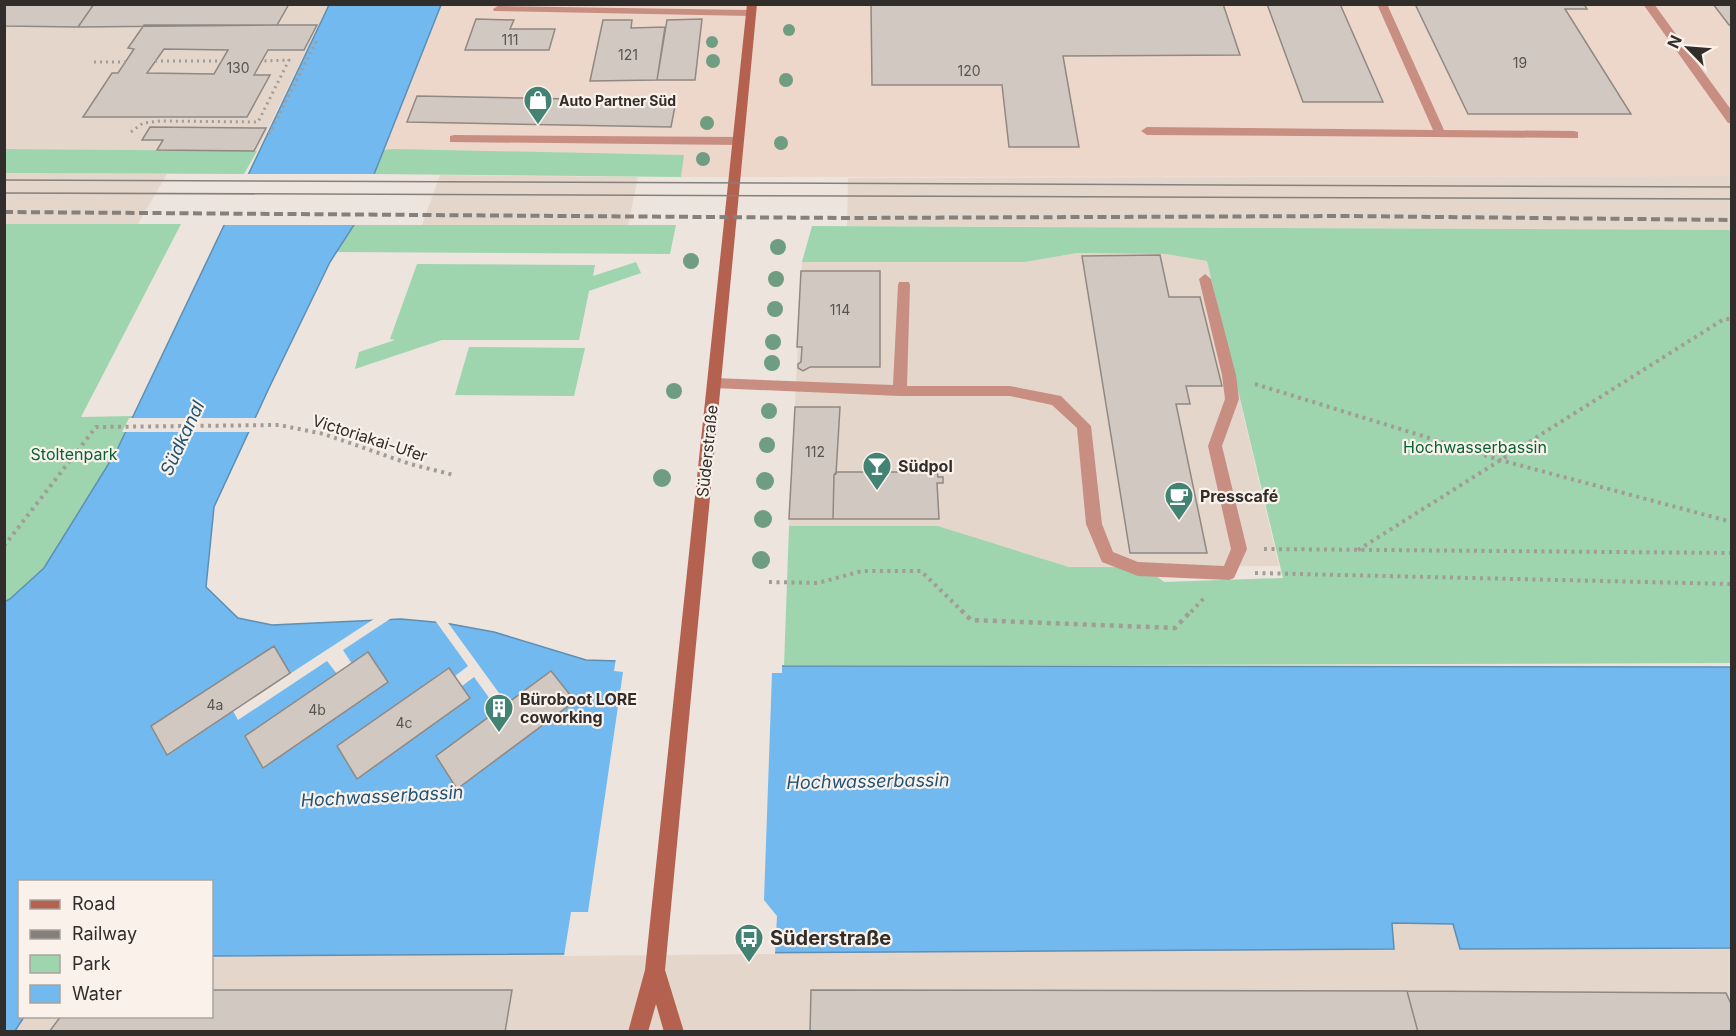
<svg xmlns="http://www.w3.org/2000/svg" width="1736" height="1036" font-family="Inter,sans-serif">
<rect width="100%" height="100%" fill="#ede4de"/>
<path fill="#e5d6cb" d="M5,5H328L257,151L5,149Z
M5,173L167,174L138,224H5Z
M440,175L638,177L628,225H422Z
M1731,176V230L847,226L848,178Z
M1077,253L1166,254L1207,261L1279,566L1069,567L938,526H789L802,262H1025Z
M1392,923L1453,924L1461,949L1732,948L1731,1032H15L24,1017L212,1016V956L1394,948Z"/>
<path fill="#edd7cb" d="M441,5H1731V176L681,177L683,155L383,150Z"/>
<path fill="#9ed4ae" d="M5,149L257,151L244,174L5,173Z
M383,150L395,149L684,155L681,177L374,174Z
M5,224H181L81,417L133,416L116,452L44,568L10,600L5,602Z
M354,225H676L670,254L337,252Z
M812,226L1731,230V663L784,666L789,526H938L1069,567H1145L1164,582L1283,578L1207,261L1166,254L1077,253L1025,262H802Z
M636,262L641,273L589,291L579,340H442L355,369L359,352L395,340L390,339L417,264L595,265L593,276Z
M469,347L585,348L574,396L455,395Z"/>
<path fill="#71b9ee" stroke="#5e8fb3" stroke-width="1.5" d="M329,5H441L354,225L330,262L269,388L214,507L206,587L238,618L272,625L401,619L445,623L494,632L586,660L784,666L1731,667V948L1460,949L1453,924L1392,923L1394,949L212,956V882H20V1016L24,1017L15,1031H5L4,602L10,599L44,568L116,452Z"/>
<path fill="#ede4de" d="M245,174H377L357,225H221Z
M129,418H258L252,432H122Z
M377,617H393L343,650L352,664L337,674L327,661L238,720L233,711Z
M434,619L446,620L507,704L498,710L474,677L462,686L455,676L468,666Z
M616,658L782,663V673H772L764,900L777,916L775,954L564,956L571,912H588L623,672L614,671Z"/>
<path fill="#d1c8c2" stroke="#908882" stroke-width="1.5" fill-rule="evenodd" d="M4,4H94L78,27L4,26Z
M94,4H289L277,25L78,27Z
M871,4H1223L1240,55L1063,56L1079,147H1009L1002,85H872Z
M1267,4H1340L1383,102H1303Z
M1415,4H1584L1587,9H1565L1631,114H1468Z
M1713,4H1732V25H1729Z
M476,19L514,20L510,29H555L549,50H465Z
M702,19L695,80H657L667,20Z
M603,20H632L631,28L665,27L657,80L590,81Z
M144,25H317L304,50H268L254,75H270L247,117H83L112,73H118L134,49L128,48ZM164,49L228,50L214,74L147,73Z
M417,96L676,101L671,127L407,122Z
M150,127L266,128L254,151L157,150L163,140H142Z
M1160,255L1169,297H1200L1222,386H1186L1190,404H1176L1207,553H1130L1082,256Z
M801,271H880V367H810L803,371L798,368V364L801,362L802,347H797Z
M795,407H840L836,474L834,475L833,519H789Z
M836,472H937L938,477H943V483H937L939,519H833L834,475Z
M274,646L290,673L167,755L151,726Z
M368,652L388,682L263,768L245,736Z
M449,668L470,698L357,779L337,746Z
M551,671L575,701L457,789L436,756Z
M212,990H512L505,1032H49L61,1016H212Z
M811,990L1407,991L1418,1032H810Z
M1407,991L1726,993L1732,1006V1032H1418Z"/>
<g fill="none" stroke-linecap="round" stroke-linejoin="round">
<path stroke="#a29c97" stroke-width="3" stroke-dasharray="2 4" stroke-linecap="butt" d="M155,61H222
M94,62H126
M131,132L143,123L160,121L258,122L289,60L262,61
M269,134L318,38"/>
<path stroke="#a29c97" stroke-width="4" stroke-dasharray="3 4.5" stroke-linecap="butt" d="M1255,384L1500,460L1732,522
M4,546L96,427L279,425L324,434L410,464L454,475
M1264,549L1732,553
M1358,550L1724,319H1732
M1255,573L1732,584
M769,582L818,583L862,571H921L963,612
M1191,612L1204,598"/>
<path stroke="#a29c97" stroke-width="4.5" stroke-dasharray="4 5" stroke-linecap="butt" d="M961,610L971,620L1175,628L1192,610"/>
<path fill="#c88e81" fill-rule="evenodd" d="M1377,4H1387L1444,130L1574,131L1578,132V138L1147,135L1141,131L1147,127L1433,130Z
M498,6L751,10L756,13L751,16L494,11L493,9Z
M454,135L738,137L744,141L738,145L450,142V136Z
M1205,274L1211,279L1236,375L1239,399L1222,446L1247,549L1234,578L1229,580L1138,576L1102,562L1086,524L1077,428L1052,405L1010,396H900L714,388L707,383L714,378L893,385L898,285L899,282H909L910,285L907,386H1010L1061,396L1091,426L1102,524L1113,552L1138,562L1224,566L1231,549L1208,446L1225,399L1222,375L1199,279Z"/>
<path fill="#c88e81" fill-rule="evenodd" d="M1643,4H1654L1732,111V123H1728Z"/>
<path fill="#b5614f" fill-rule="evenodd" d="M747,4H757L665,970L684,1032H664L656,1004L648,1032H628L645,970Z"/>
<path stroke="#86807c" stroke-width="1.5" d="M4,180L1732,187
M4,193L1732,199"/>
<path stroke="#86807c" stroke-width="4" stroke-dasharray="9 4.5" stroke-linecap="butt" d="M4,212L847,218L1346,216L1732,220"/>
</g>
<g fill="#6e9d81">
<circle cx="789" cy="30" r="6"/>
<circle cx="712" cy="42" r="6"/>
<circle cx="713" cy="61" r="7"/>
<circle cx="786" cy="80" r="7"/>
<circle cx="707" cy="123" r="7"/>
<circle cx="781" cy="143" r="7"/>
<circle cx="703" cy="159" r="7"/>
<circle cx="778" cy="247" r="8"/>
<circle cx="691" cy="261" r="8"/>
<circle cx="776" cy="279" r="8"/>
<circle cx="775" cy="309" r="8"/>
<circle cx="773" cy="342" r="8"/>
<circle cx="772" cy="363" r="8"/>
<circle cx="674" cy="391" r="8"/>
<circle cx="769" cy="411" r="8"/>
<circle cx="767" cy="445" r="8"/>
<circle cx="662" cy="478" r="9"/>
<circle cx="765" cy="481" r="9"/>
<circle cx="763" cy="519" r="9"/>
<circle cx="761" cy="560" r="9"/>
</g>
<defs>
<g id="shop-pin" transform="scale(1.5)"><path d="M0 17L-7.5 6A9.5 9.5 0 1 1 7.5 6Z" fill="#428373" stroke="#faf1eb"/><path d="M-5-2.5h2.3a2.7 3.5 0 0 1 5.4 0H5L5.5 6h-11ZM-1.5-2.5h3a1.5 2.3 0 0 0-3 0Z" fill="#fff"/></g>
<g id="bar-pin" transform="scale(1.5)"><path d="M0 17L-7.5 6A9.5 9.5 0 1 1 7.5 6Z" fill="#428373" stroke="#faf1eb"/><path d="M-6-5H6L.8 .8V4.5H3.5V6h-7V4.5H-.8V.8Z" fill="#fff"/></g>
<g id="cafe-pin" transform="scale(1.5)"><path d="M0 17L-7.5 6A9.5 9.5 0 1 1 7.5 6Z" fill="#428373" stroke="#faf1eb"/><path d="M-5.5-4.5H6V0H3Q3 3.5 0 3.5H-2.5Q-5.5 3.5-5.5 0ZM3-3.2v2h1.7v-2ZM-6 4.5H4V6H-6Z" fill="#fff"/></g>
<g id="building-pin" transform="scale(1.5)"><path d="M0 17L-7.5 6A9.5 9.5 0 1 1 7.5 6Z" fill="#428373" stroke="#faf1eb"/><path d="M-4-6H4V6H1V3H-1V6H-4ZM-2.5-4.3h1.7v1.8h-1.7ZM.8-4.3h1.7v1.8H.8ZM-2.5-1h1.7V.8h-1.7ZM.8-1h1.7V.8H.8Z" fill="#fff"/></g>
<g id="bus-pin" transform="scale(1.5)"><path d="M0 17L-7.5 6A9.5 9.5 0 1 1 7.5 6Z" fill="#428373" stroke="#faf1eb"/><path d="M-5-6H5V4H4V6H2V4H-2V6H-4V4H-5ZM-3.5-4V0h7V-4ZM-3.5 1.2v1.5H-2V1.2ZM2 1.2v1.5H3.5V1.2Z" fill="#fff"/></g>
</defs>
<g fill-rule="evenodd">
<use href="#shop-pin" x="538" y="100"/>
<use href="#bar-pin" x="877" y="466"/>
<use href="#cafe-pin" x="1179" y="496"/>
<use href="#building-pin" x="499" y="708"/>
<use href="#bus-pin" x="749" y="938"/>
</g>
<g text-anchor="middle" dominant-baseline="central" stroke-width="4.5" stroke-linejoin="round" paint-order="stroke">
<g font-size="14" fill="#585450">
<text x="510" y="39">111</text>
<text x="628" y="54">121</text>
<text x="1520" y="62">19</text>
<text x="238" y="67">130</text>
<text x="969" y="70">120</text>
<text x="840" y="309">114</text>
<text x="815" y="451">112</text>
<text x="215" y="704">4a</text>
<text x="317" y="709">4b</text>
<text x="404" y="722">4c</text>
</g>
<g font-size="14" font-weight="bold" fill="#302d2a" stroke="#faf1eb" text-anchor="start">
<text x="559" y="100">Auto Partner Süd</text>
</g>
<g font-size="16" fill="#302d2a" stroke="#faf1eb">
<text transform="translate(370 438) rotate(18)">Victoriakai-Ufer</text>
<text transform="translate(707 451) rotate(-84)">Süderstraße</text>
</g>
<g font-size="16" fill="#076335" stroke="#faf1eb">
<text x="1475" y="447">Hochwasserbassin</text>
<text x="74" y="454">Stoltenpark</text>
</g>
<g font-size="16" font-weight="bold" fill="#302d2a" stroke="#faf1eb" text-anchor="start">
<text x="898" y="466">Südpol</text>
<text x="1200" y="496">Presscafé</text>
<text x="520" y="699">Büroboot LORE<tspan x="520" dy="18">coworking</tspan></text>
</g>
<g font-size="18" font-style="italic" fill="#1f5477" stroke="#faf1eb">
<text transform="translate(182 438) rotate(-65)">Südkanal</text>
<text transform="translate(868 781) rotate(-1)">Hochwasserbassin</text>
<text transform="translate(382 796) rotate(-3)">Hochwasserbassin</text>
</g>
<g font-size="20" font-weight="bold" fill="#302d2a" stroke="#faf1eb" text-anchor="start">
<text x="770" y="938">Süderstraße</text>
</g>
</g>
<rect width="1736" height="1036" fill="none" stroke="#302d2a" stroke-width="12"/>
<rect x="18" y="880" width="195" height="138" fill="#faf1eb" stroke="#a9a39e" stroke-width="1.5"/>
<rect x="30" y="900" width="30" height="9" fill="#b5614f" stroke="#a9a39e" stroke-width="1.5"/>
<text x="72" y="910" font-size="18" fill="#302d2a">Road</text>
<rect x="30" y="930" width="30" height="9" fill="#86807c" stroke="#a9a39e" stroke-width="1.5"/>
<text x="72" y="940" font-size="18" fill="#302d2a">Railway</text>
<rect x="30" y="955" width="30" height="18" fill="#9ed4ae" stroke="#a9a39e" stroke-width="1.5"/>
<text x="72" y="970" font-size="18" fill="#302d2a">Park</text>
<rect x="30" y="985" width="30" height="18" fill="#71b9ee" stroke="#a9a39e" stroke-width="1.5"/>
<text x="72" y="1000" font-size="18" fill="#302d2a">Water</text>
<g transform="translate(1688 48) rotate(295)" stroke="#faf1eb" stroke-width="4.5" paint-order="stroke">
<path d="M0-4.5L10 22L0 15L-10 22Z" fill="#302d2a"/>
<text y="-9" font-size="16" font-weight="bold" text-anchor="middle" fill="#302d2a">N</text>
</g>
</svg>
